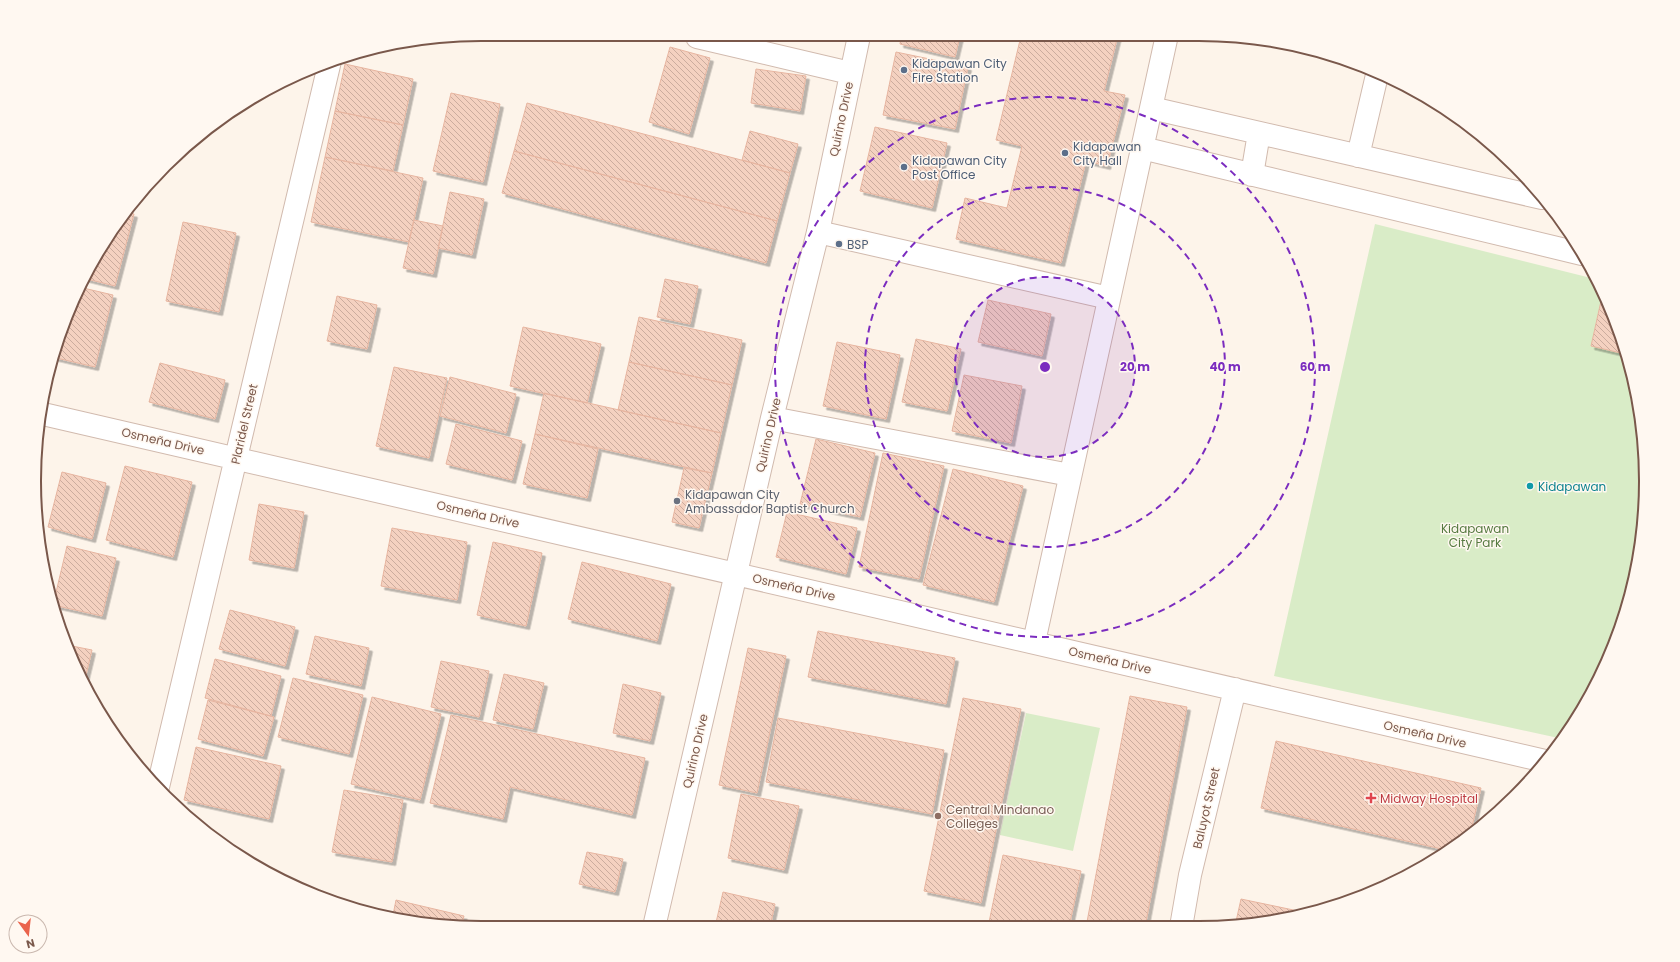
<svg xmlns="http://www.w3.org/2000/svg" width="1680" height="962" font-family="Poppins,sans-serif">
<defs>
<pattern id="building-back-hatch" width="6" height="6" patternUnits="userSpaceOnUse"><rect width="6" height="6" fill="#f4d1c0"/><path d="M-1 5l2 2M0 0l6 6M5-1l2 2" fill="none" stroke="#cbac9e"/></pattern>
<filter id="shadow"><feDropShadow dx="3.5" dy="3.5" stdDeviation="0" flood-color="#0004"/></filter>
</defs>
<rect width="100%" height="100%" fill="#fdf4ea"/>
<path fill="#d9ecc7" d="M1375,224L1595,279L1612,310L1637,394L1646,481L1637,568L1612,652L1571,729L1563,739L1274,676Z
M1026,713L1100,728L1073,851L1000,835Z"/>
<path fill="url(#building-back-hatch)" stroke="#e7b5a0" filter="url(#shadow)" d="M1118,35L1104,91L1125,95L1107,166L1086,161L1061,263L956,239L965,198L1007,208L1022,146L996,140L1021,36Z
M901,36H960L955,57L900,44Z
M670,47L710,58L689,134L649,122Z
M896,52L968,67L955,129L883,115Z
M345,64L413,79L403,125L335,111Z
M756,69L806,76L800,111L751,103Z
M451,93L500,104L483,182L433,171Z
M527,103L790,173L777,221L514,151Z
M335,111L403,125L393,171L325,157Z
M875,127L947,143L932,208L860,191Z
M750,131L798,144L790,173L742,160Z
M514,151L777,221L766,263L502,193Z
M325,157L423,178L409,242L311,222Z
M450,192L484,199L472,255L438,248Z
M126,212L134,214L115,286L83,278L109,232Z
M414,220L443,226L433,274L403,268Z
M183,222L236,233L219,312L166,301Z
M665,279L698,286L690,324L657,317Z
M79,287L113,295L95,367L52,357Z
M337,296L377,305L367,349L327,341Z
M988,300L1051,314L1042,356L978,342Z
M1601,301L1608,303L1612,310L1625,354L1591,346Z
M639,317L742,340L732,385L629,362Z
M523,327L601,344L587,403L510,386Z
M916,339L961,349L947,411L902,402Z
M837,342L900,355L886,419L823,406Z
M629,362L732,385L721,433L618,410Z
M160,363L225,380L215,419L149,402Z
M394,367L447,378L429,458L376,446Z
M964,375L1022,386L1011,443L952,431Z
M450,377L516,394L506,433L440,416Z
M544,393L721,433L712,473L535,434Z
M456,424L522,441L512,480L446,464Z
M535,434L598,449L587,498L523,484Z
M816,439L875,453L860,517L800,504Z
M883,453L944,466L919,579L859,567Z
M125,466L192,482L173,557L106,540Z
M684,468L712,473L699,528L672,522Z
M953,469L1023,486L994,602L923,585Z
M62,472L106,483L92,539L48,527Z
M259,504L304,512L294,568L249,560Z
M787,512L857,528L846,574L776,557Z
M392,528L467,542L457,600L381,586Z
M493,542L542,553L526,626L477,615Z
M67,546L116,558L102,616L53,605Z
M582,562L671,584L657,641L568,619Z
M230,610L295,627L285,666L219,649Z
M818,631L955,658L946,704L808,677Z
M315,636L369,648L361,686L306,674Z
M67,645L92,650L84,683Z
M748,648L786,656L757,793L719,785Z
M215,659L281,676L271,716L205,698Z
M441,661L489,671L479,717L431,707Z
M504,674L544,683L533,729L493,720Z
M293,678L363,695L349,754L278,737Z
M623,684L661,693L650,741L613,733Z
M1130,696L1187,707L1145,927H1086Z
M372,697L441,714L420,800L351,784Z
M963,698L1021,709L981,903L924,891Z
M208,700L274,717L263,756L198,739Z
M451,715L645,758L632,815L510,787L503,819L430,803Z
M778,718L944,750L932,814L766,782Z
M1276,741L1481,788L1471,831L1446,850L1261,808Z
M196,747L281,766L269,819L184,800Z
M344,790L403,800L392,862L332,852Z
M741,794L799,806L784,870L728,858Z
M232,852L250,856L249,861L233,853Z
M587,852L623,859L615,892L579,884Z
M1003,855L1081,871L1069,927H988Z
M723,892L775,904L770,927H715Z
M1241,899L1303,912L1235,926Z
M396,900L464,916L461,927H452L393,915Z"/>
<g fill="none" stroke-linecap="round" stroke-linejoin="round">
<g stroke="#d1baae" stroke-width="24">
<path id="minor" d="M697,37L850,73
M1151,108L1542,198
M1142,148L1582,254
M1358,156L1377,75
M1252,175L1259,133
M818,232L1109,298
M43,414L1545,761
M772,418L1070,475
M1034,642L1167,35
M158,787L330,61
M654,927L772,418L818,232L859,36
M1181,927L1190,875L1235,689"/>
</g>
<use href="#minor" stroke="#fff" stroke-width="22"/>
</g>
<circle cx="1045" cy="367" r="90" fill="#7b2cbf" fill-opacity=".12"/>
<g fill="none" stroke="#7b2cbf" stroke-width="2" stroke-dasharray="7 5">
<circle cx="1045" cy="367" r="90"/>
<circle cx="1045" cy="367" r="180"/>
<circle cx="1045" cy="367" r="270"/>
</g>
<g fill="#5c6f8a" stroke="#fff8f1" stroke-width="1.5">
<circle cx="904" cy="70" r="4"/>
<circle cx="1065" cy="153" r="4"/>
<circle cx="904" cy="167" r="4"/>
<circle cx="839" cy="244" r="4"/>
</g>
<circle fill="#0f9aa8" stroke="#fff8f1" stroke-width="1.5" cx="1530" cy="486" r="4"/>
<circle fill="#6b7280" stroke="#fff8f1" stroke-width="1.5" cx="677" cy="501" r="4"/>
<path fill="#e0444e" stroke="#fff8f1" stroke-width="1.5" d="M1369 792h4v4h4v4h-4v4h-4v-4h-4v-4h4z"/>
<circle fill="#8d6e63" stroke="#fff8f1" stroke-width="1.5" cx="938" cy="816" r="4"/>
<g text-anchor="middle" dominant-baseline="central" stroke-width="3" stroke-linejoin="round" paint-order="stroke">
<g font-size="12" fill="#4e5e75" stroke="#fff8f1" text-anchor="start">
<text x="912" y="63">Kidapawan City<tspan x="912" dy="14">Fire Station</tspan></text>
<text x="1073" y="146">Kidapawan<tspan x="1073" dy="14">City Hall</tspan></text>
<text x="912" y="160">Kidapawan City<tspan x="912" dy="14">Post Office</tspan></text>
<text x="847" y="244">BSP</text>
</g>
<g font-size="12" fill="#7a584b" stroke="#fff8f1">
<text transform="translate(841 119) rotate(-78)">Quirino Drive</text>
<text transform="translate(244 424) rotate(-77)">Plaridel Street</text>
<text transform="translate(768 435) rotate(-77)">Quirino Drive</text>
<text transform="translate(163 441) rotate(13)">Osmeña Drive</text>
<text transform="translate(478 514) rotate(13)">Osmeña Drive</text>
<text transform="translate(794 587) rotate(13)">Osmeña Drive</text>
<text transform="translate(1110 660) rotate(13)">Osmeña Drive</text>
<text transform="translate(1425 734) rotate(13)">Osmeña Drive</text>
<text transform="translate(695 751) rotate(-77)">Quirino Drive</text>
<text transform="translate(1206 808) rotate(-77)">Baluyot Street</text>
</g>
<g font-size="12" fill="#0d838f" stroke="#fff8f1" text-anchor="start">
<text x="1538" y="486">Kidapawan</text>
</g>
<g font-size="12" fill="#5b616d" stroke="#fff8f1" text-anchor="start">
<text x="685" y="494">Kidapawan City<tspan x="685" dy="14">Ambassador Baptist Church</tspan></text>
</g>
<g font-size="12" fill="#567a40" stroke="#fff8f1">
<text x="1475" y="528">Kidapawan<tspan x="1475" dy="14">City Park</tspan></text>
</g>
<g font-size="12" fill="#be3a42" stroke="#fff8f1" text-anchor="start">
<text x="1380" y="798">Midway Hospital</text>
</g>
<g font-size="12" fill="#785e54" stroke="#fff8f1" text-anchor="start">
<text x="946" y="809">Central Mindanao<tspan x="946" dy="14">Colleges</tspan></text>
</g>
</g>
<path d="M0 0H1680V962H0ZM481 41H1199A440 440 0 0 1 1639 481V481A440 440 0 0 1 1199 921H481A440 440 0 0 1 41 481V481A440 440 0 0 1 481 41Z" fill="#fff8f1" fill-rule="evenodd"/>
<path fill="none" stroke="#7a584b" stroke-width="2" d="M481 41H1199A440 440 0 0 1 1639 481V481A440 440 0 0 1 1199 921H481A440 440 0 0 1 41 481V481A440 440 0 0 1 481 41Z"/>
<circle cx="1045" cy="367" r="6" fill="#7b2cbf" stroke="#fff8f1" stroke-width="2"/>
<g font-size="12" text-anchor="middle" font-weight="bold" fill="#7b2cbf" stroke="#fff8f1" stroke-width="3" stroke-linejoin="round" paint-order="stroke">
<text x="1135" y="371">20 m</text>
<text x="1225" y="371">40 m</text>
<text x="1315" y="371">60 m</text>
</g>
<g transform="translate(28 934) rotate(165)"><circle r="19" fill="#fff8f1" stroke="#cab8af"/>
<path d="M0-3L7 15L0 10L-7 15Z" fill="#ea634c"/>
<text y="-6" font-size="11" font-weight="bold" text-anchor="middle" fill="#7a584b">N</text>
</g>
</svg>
